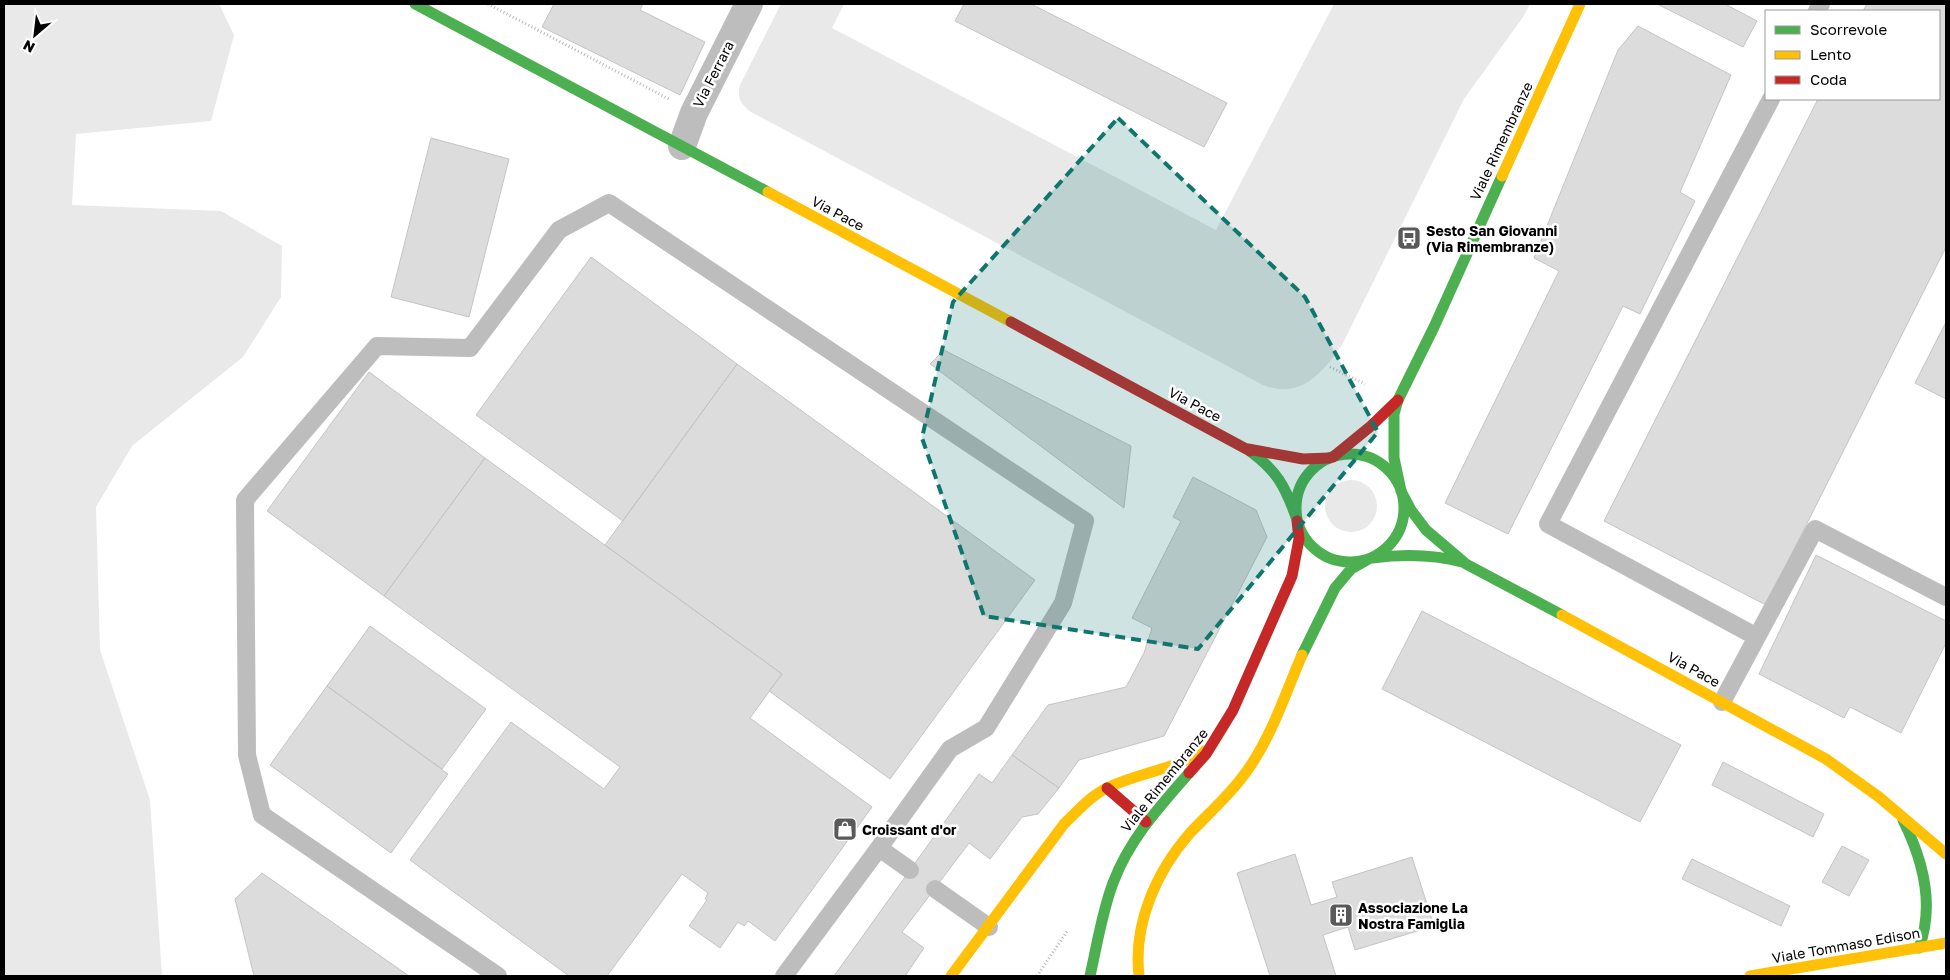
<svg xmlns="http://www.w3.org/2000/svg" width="1950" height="980" font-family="'Golos Text',sans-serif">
<rect width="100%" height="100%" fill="#fff"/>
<path fill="#e9e9e9" d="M4,4H219L234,35L211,121L76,134L72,205L221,211L282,246L281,297L243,357L132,446L96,507L100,650L150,800L162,976H4Z
M781,4H844L832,28L1216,230L1334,4H1530L1523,17L1464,99L1342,345C1322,373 1301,400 1263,385L751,112C740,103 737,98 740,85Z
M1325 506a26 26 0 1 1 52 0a26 26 0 1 1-52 0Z"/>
<path fill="#dcdcdc" stroke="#c4c4c4" d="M554,4H643L640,10L705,42L680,95L542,27Z
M964,4H1031L1227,103L1204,147L955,21Z
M1657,4H1725L1757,21L1743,47Z
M1867,4H1946V247L1766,605L1604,521L1818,99H1939V11H1863Z
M1638,26L1731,75L1680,192L1695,201L1640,314L1623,306L1508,534L1445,503L1559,271L1534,258L1618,50Z
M431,138L509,159L469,317L391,297Z
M591,257L737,364L623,521L476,415Z
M1946,322V399L1915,383Z
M944,350L1131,446L1124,508L930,364Z
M737,364L1035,580L890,779L769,691L782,674L605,545Z
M369,372L485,458L384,596L267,511Z
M485,458L782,674L750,718L872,807L775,941L748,921L744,926L738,922L720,948L689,926L707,900L705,899L708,893L682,874L607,976H569L410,860L511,722L604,789L620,767L384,596Z
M1193,477L1256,510L1267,537L1164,736L1079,760L1059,788L1012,755L1048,705L1126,687L1144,653L1152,628L1132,618L1181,521L1173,517Z
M1816,555L1946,621V643L1901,733L1850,707L1844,718L1759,674Z
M1422,611L1681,745L1640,822L1382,689Z
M370,626L486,709L442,769L327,686Z
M327,686L448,774L391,853L270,765Z
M1012,755L1059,788L1038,814L1022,817L990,859L969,843L902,932L924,948L905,976H834L979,774L992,783Z
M1723,762L1824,814L1813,837L1712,785Z
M1842,846L1869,860L1849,896L1822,882Z
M1295,854L1311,905L1337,897L1332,882L1412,857L1434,926L1355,950L1348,927L1323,935L1336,976H1270L1237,873Z
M1692,859L1790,906L1781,926L1682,879Z
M262,873L409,976H254L235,899Z"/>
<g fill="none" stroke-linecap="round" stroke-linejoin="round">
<path stroke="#b8b8b8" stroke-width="3" stroke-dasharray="1 2.5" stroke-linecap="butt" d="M488,4L669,99
M1330,367L1365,384
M1037,976L1068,930"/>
<path stroke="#bdbdbd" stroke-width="18" d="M1817,11L1821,4
M1757,637L1548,524L1771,99
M1722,702L1815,529L1946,597
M879,848L910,870
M935,889L989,927
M498,976L262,815L247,755L245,500L377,346L470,348L559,230L609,203L1085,521L1063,603L986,728L950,749L879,848L784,976"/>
<path stroke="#bdbdbd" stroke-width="28" d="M682,146L694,113L749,4"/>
<path stroke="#4caf50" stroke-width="11" d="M415,4L768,192
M1250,451C1277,471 1285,486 1296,517
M1296 508a54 54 0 1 1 108 0a54 54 0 1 1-108 0Z
M1401,491L1394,458V414L1398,400L1434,327L1502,176
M1402,493L1411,510L1426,530L1466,564L1562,615
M1372,558C1403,554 1432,554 1462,562
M1302,655L1335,588L1351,569L1367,560
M1903,820C1923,860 1935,905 1919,948
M1090,976C1097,945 1102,912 1113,883C1129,840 1159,807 1189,773"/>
<path stroke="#ffc107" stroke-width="11" d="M1502,176L1580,4
M768,192L1011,322
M1562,615L1826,759L1879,797L1946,854
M951,976L1064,824C1078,811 1091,795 1109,787C1140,773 1174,769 1203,751
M1139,976C1133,924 1156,872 1190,833C1211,811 1234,791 1251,765C1273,732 1286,692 1302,655
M1750,976L1946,943"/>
<path stroke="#c62828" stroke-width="11" d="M1011,322L1250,451
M1248,449L1303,459L1330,458
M1333,457L1371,426L1398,400
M1189,773L1206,754L1233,710L1292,576L1299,539L1297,521
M1107,788L1146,822"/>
</g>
<path fill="#0f766e" fill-opacity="0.2" stroke="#0f766e" stroke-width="4" stroke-dasharray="10 6" stroke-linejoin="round" d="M1118,118L1305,297L1378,432L1198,649L984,616L922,438L953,302Z"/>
<defs>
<g id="bus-square" transform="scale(1.25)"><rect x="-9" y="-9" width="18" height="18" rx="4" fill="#595959" stroke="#fff"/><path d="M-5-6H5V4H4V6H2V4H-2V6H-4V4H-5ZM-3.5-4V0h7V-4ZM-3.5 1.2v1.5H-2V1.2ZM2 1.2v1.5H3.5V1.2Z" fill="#fff"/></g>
<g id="shop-square" transform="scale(1.25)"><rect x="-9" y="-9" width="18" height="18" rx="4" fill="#595959" stroke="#fff"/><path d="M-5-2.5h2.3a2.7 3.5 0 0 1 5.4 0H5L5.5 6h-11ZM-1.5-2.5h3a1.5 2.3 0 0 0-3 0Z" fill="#fff"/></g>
<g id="building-square" transform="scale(1.25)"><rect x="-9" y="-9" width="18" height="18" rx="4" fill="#595959" stroke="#fff"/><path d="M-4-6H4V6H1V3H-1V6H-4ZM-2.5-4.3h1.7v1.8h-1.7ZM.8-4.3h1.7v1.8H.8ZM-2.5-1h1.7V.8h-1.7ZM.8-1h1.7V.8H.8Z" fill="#fff"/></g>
</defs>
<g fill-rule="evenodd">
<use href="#bus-square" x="1409" y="238"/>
<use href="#shop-square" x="845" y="829"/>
<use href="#building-square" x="1341" y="915"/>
</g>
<g text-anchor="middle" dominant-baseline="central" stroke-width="5" stroke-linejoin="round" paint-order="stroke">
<g font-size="14" fill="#000" stroke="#fff">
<text transform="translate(713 74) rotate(-63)">Via Ferrara</text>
<text transform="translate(1501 141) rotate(-65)">Viale Rimembranze</text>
<text transform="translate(838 213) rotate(28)">Via Pace</text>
<text transform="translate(1195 404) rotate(28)">Via Pace</text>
<text transform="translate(1694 669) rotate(29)">Via Pace</text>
<text transform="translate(1164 780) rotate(-51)">Viale Rimembranze</text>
<text transform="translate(1846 945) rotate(-10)">Viale Tommaso Edison</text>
</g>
<g font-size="14" font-weight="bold" fill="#000" stroke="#fff" text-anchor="start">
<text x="1426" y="230">Sesto San Giovanni<tspan x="1426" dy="16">(Via Rimembranze)</tspan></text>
<text x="862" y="829">Croissant d'or</text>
<text x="1358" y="907">Associazione La<tspan x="1358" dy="16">Nostra Famiglia</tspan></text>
</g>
</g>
<rect width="1950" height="980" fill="none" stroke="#000000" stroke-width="10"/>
<rect x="1765" y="10" width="175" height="90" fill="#ffffff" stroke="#999999"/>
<rect x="1775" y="26" width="25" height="8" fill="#4caf50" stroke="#999999"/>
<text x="1810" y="35" font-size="15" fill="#000000">Scorrevole</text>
<rect x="1775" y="51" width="25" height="8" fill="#ffc107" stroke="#999999"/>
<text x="1810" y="60" font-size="15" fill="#000000">Lento</text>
<rect x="1775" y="76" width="25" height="8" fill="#c62828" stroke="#999999"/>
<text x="1810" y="85" font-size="15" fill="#000000">Coda</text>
<g transform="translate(35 35) rotate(208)" stroke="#ffffff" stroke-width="4" paint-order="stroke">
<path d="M0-4L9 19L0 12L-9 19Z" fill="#000000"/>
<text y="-8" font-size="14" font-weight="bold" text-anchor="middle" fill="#000000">N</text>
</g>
</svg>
